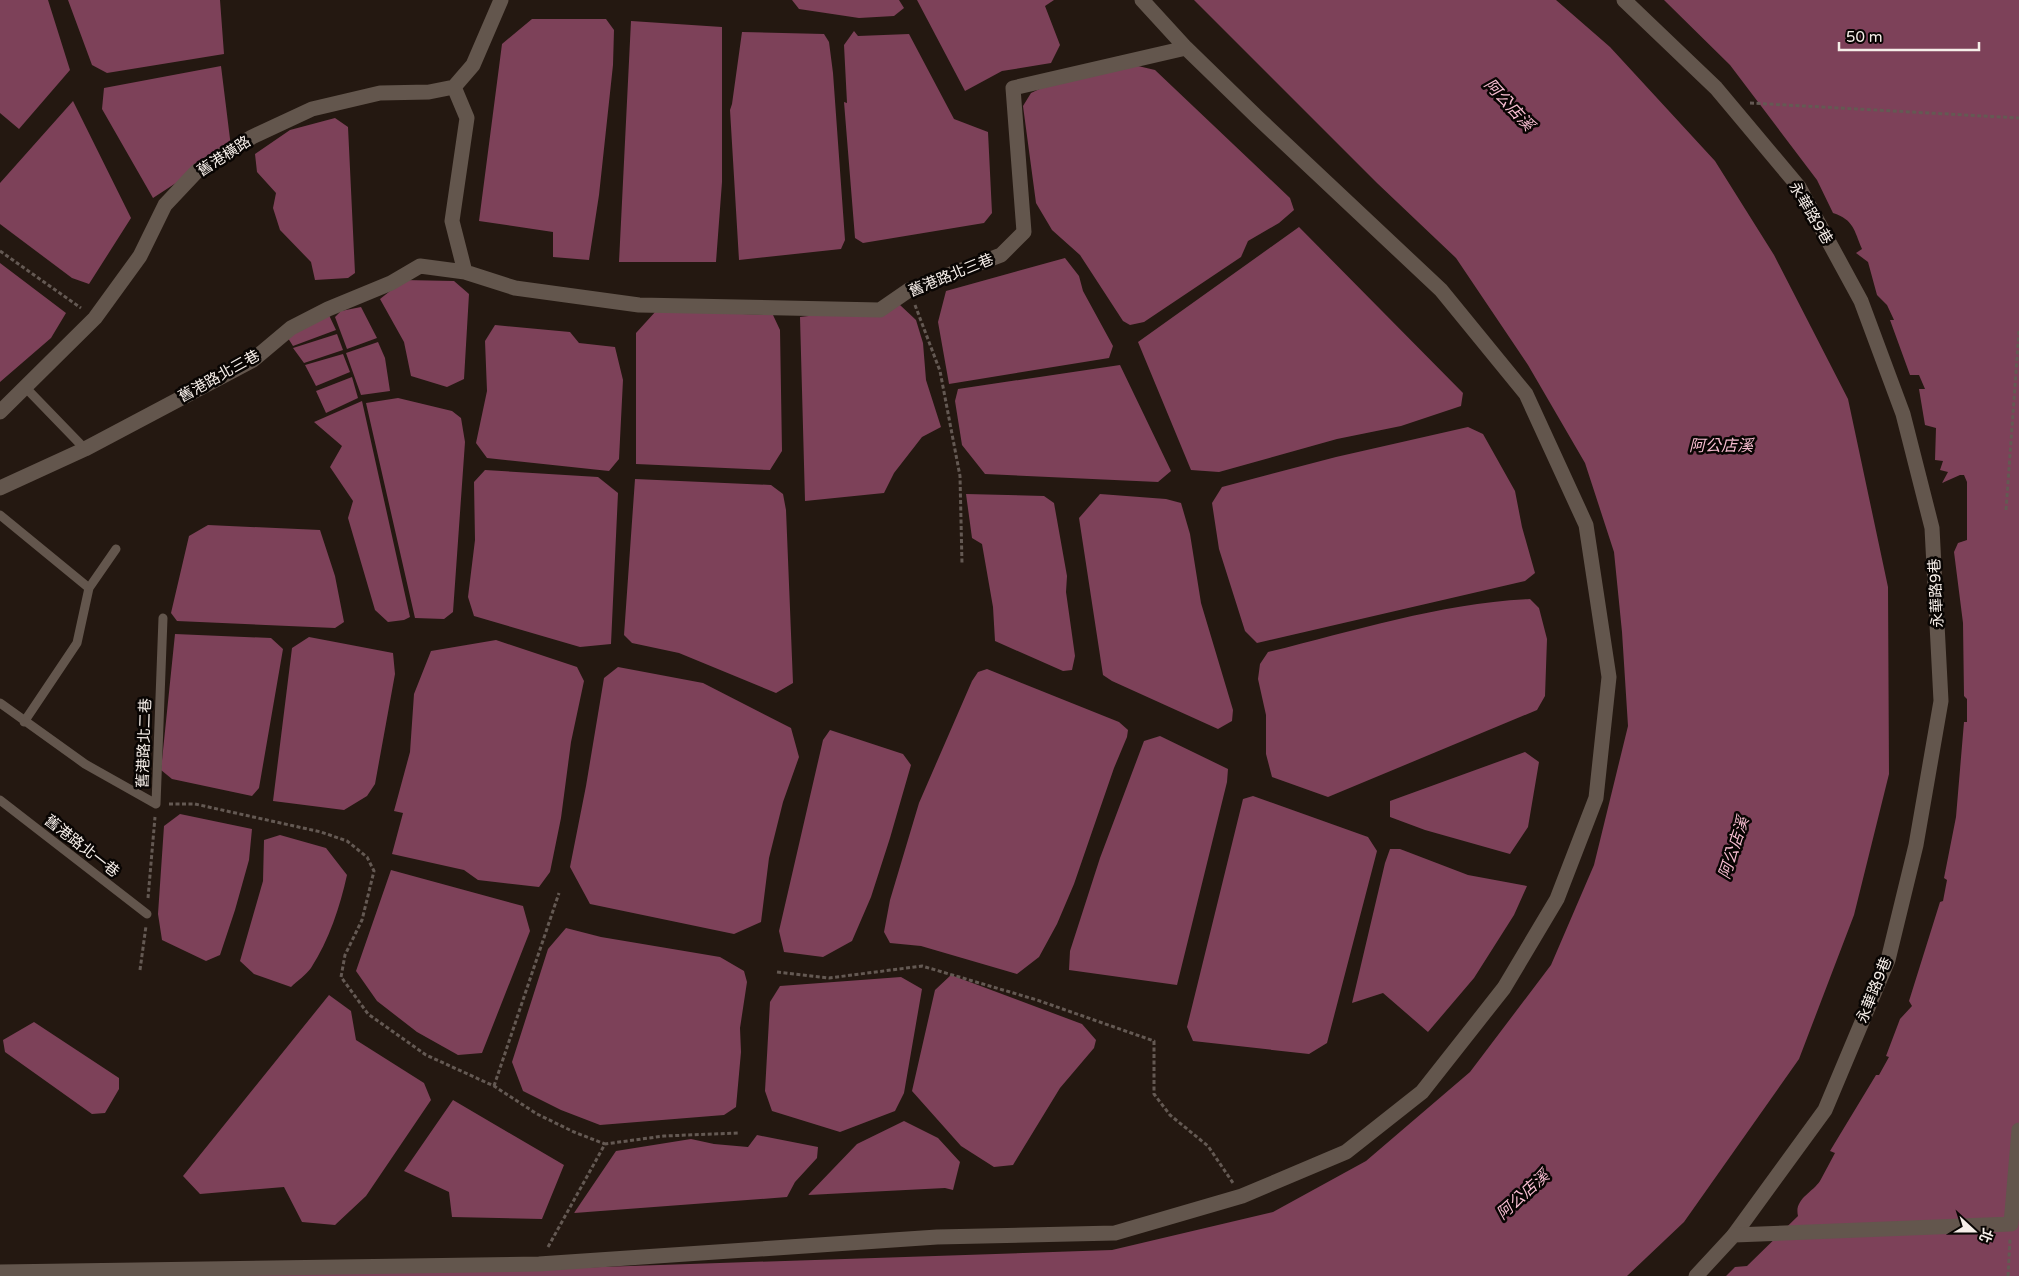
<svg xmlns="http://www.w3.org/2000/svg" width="2019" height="1276" font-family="'Varela Round','Noto Sans TC',sans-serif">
<rect width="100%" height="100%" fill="#241811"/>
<path fill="#7d4159" d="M0,0H48L70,70L19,129L0,113Z
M68,0H220L224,54L107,73L92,65Z
M792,0H899L904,8L894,16L859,18L799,9Z
M917,0H1054L1045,6L1060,45L1051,63L1002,71L965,91Z
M1194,0H1556L1610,47L1715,161L1774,255L1848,399L1888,587L1889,774L1854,915L1799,1059L1684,1222L1627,1276H154L571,1268L1112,1250L1273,1212L1366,1161L1470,1072L1551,965L1594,865L1628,726L1622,632L1614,552L1585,463L1528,365L1456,258L1377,183Z
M1664,0H2019V1276H1726L1735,1267L1747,1266L1798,1216C1794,1199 1812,1193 1820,1181C1825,1172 1830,1162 1835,1153L1830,1151L1876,1075H1879L1889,1057L1886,1056L1900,1019L1912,1006L1909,1001L1940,902L1943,901L1947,880L1944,878L1956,817L1964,722H1967V699L1964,696L1963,623L1954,552L1958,543L1967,540V482L1964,475H1960L1942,483L1948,472L1940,470L1943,461L1935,460L1936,428L1925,425L1919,389H1925L1919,375H1910L1890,320H1894L1887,305L1877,295L1868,262L1856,253L1862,249C1854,230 1854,220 1833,213L1817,180L1730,65Z
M532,19H606L614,30L613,65L599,195L589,260L553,257V232L479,221L502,44Z
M631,21L722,27V182L716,262H619Z
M854,31L858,36L909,34L954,119L988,132L992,213L984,223L863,243L855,238L844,102L847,103L844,45Z
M742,32L824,34L829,42L833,73L845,240L841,249L739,260L730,110L732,104Z
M221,66L231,147L153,198L102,109L104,88Z
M1138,66L1155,70L1290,198L1294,210L1279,223L1248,241L1241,257L1144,322L1130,325L1123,321L1080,255L1052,230L1036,203L1023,106L1031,93L1071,74Z
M73,101L131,218L89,284L72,278L0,224V183Z
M335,118L348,127L355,273L348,278L315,280L311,262L280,230L273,208L276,193L257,172L255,154L290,130Z
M1299,227L1463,393L1461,406L1401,426L1337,439L1219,472L1191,470L1138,342Z
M1065,258L1079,276L1083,291L1113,346L1109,358L949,384L938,322L946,291Z
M0,263L66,313L51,338L0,382Z
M404,280L454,281L469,294L464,379L447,387L411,376L404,342L380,299Z
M900,305L916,320L923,343L926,380L941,427L922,437L894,473L884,493L805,501L800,317Z
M361,307L377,338L347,349L335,317L341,311Z
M656,311L773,315L780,330L782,451L770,470L636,464V333Z
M328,313L336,330L293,346L286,335Z
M495,325L570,332L579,343L615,347L623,380L619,459L609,471L487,458L476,443L487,391L485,341Z
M337,334L343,350L304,363L293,348Z
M378,342L385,358L390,391L361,395L346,353Z
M343,354L350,372L316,386L305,365Z
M1120,365L1171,471L1158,482L985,474L962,445L955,401L958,389Z
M352,377L358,398L326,413L316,391Z
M398,398L452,411L461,418L465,442L453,612L444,619L415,618L366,403Z
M362,401L410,617L404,620L388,622L375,610L348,518L353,501L330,467L342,446L314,422Z
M1468,427L1483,434L1515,491L1522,527L1535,573L1525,581L1257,643L1245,631L1219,549L1212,503L1222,487L1336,457Z
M485,470L598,477L618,493L611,644L580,647L474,616L468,597L475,540L474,482Z
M635,479L771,485L783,494L786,510L793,683L776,693L679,653L632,643L624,635Z
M966,494L1044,496L1054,503L1067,576L1066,592L1075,656L1072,670L1063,671L995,641L993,607L982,544L972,538Z
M1100,494L1166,499L1181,503L1190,534L1201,603L1233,710L1232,721L1218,729L1112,681L1103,675L1079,518Z
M208,525L320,530L335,576L344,622L335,628L177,621L171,613L189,536Z
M1530,599L1539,608L1547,639L1545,696L1537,710L1328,797L1272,777L1266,754V715L1258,679L1260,664L1268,652C1354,631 1441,603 1530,599Z
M175,634L271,638L283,649L259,788L252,796L172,779L161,770Z
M309,637L393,653L395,674L375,784L367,796L344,810L273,801L292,648Z
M496,640L577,667L584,681L571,742L561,818L550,872L539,887L478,880L464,870L392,854L403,813L394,811L410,752L414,694L431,651Z
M618,667L703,683L791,728L799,757L783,802L769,858L761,922L734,934L590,904L570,867L586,786L604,678Z
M987,669L1119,722L1128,730L1127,737L1114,768L1074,884L1057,924L1039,957L1017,974L921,946L890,943L884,932L890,900L919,803L972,681L978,672Z
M830,730L903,754L911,765L890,838L871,897L852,941L823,957L784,952L779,931L823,740Z
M1160,736L1228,769L1227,782L1177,985L1069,970L1070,951L1100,858L1144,741Z
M1525,752L1539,762L1528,827L1510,854L1425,830L1390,817V801Z
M1253,796L1368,837L1377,851L1327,1043L1309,1054L1193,1041L1187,1027L1243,799Z
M180,814L252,829L249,860L235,910L220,955L206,961L162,940L158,914L164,826Z
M280,835L326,848L347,875C340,907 329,940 311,968C306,975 297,981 291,987L254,974L240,961L263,881L264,840Z
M1390,849H1400L1468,875L1527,886L1514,915L1474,978L1428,1032L1383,993L1352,1003L1385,863Z
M391,870L523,906L530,931L482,1053L458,1055L417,1032L377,1001L356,971Z
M566,928L601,937L720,957L744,971L747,982L740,1028L741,1052L736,1107L724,1115L600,1125L561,1110L523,1091L512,1062L548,949Z
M951,975L1082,1024L1096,1040L1094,1048L1060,1088L1013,1165L994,1167L961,1146L912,1091L935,990Z
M901,977L922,989L904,1093L895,1111L840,1132L772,1111L765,1091L770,1002L780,986Z
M329,995L351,1011L356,1040L424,1083L431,1100L366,1196L335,1225L302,1222L284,1187L200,1194L183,1176Z
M34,1022L119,1078V1089L105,1113L92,1114L5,1052L3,1040Z
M453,1100L564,1165L542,1219L452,1217L449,1192L404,1171Z
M904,1121L938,1138L960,1162L953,1190L945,1188L808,1195L857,1144Z
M757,1135L818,1147L817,1158L795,1182L787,1197L574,1213L616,1151L691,1139L714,1144L748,1147Z"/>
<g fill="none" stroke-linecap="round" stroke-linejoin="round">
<path stroke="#645953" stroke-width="3" stroke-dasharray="4 2.5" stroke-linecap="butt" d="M1750,103L2019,118
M0,251L81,308
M915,305L940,371L960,476L962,564
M2006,510L2019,331
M169,804H195L321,832L347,841L367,857L374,871L362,920L345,955L341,977L368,1014L426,1055L494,1086L537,1114L574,1132L605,1144
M148,898L155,817
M140,970L146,926
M777,972L829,978L922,966L1037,1000L1154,1041V1094L1170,1115L1208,1146L1233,1183
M494,1086L559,893
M548,1247L605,1144L664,1136L738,1133
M2008,1276L2010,1239"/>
<path stroke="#63564d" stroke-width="9" d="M25,387L85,449
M0,515L89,588
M0,703L85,764L156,804L163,618
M24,722L77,643L89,588L116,549
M0,800L147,914"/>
<path stroke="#63564d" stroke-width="15" d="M1624,0L1716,88L1799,187L1861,301L1903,414L1932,528L1941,701L1916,845L1888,960L1825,1110L1734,1235
M454,87L467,118L452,221L465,272L515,288L639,305L880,310L909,290L1001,255L1024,232L1013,88L1186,48
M0,412L95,318L140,256L165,205L197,171L252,137L312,109L380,93L429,92L454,87L473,65L501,0
M0,488L85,449L253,360L291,328L328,309L391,283L420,266L465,272
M0,1272L539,1264L937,1237L1115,1233L1242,1196L1346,1152L1422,1092L1504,988L1557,899L1596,798L1609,677L1586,525L1526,394L1441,290L1257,117L1186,48L1142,0"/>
<path stroke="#63564d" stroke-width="15" d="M1696,1276L1734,1235L2011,1224L2019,1130"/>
</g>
<g text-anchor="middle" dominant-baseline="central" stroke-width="5" stroke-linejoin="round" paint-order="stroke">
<g font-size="15" fill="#f6eee9" stroke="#090503">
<text transform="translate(224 156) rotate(-33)">舊港橫路</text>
<text transform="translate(1811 213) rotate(59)">永華路9巷</text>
<text transform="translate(951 275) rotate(-22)">舊港路北三巷</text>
<text transform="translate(219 376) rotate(-29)">舊港路北三巷</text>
<text transform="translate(1936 593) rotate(-93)">永華路9巷</text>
<text transform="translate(144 743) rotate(-88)">舊港路北二巷</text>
<text transform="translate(82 846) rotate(38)">舊港路北一巷</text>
<text transform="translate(1874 990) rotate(-68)">永華路9巷</text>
</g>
<g font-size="16" font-style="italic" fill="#f7bdd1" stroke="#090503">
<text transform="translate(1509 105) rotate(47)">阿公店溪</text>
<text x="1721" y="446">阿公店溪</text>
<text transform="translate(1734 848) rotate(-72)">阿公店溪</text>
<text transform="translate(1523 1195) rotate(-42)">阿公店溪</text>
</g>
</g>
<g transform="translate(1974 1231) rotate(111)" stroke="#090503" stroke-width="4" paint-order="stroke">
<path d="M0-4L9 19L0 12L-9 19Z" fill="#f6eee9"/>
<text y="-8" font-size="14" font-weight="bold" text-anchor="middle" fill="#f6eee9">北</text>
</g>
<path d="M1839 42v8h140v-8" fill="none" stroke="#f6eee9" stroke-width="2.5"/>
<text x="1846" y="42" font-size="15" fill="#f6eee9" stroke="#090503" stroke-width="4" paint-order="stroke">50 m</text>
</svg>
